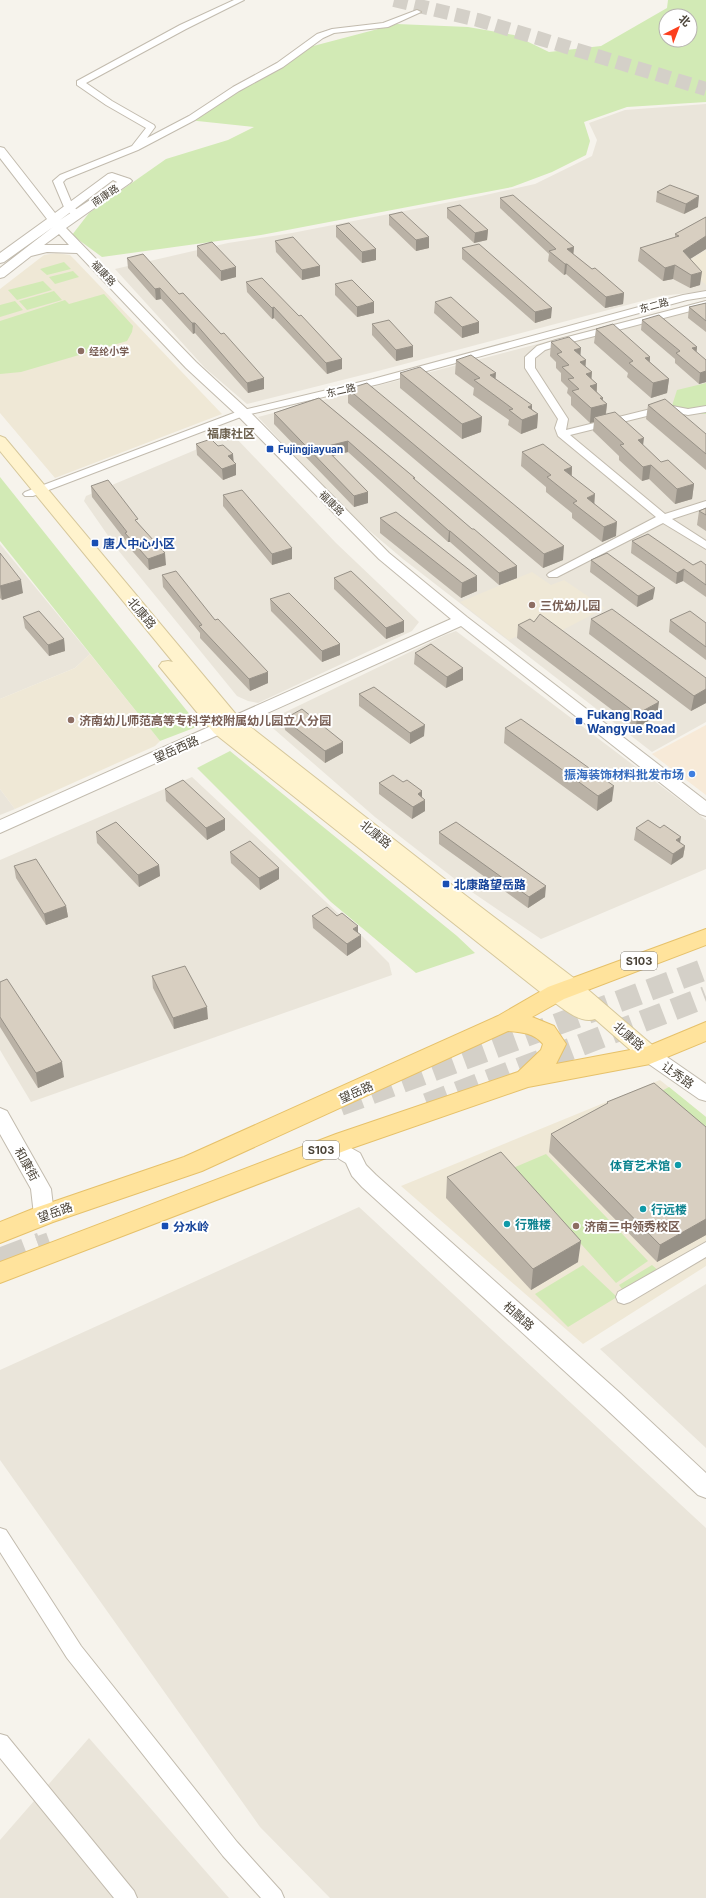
<svg xmlns="http://www.w3.org/2000/svg" width="706" height="1898" font-family="Inter,'Noto Sans SC',sans-serif">
<rect width="100%" height="100%" fill="#f6f3ec"/>
<path fill="#eae5da" d="M706,104V291L661,296L378,371L247,404L205,368L115,269L228,243L292,233L481,196L535,184L592,156L597,140L589,123L625,110Z
M706,300V722L652,752L403,559L346,511L258,417Z
M226,437L237,439L336,543L419,622L412,631L258,703L248,701L237,696L118,550L84,501L86,496Z
M0,544L90,654L75,668L0,699Z
M456,631L706,820V869L541,939L469,890L375,817L267,723L269,720L445,635Z
M192,777L356,930L389,963L392,975L31,1102L0,1050V860Z
M0,789L15,809L0,815Z
M359,1207L706,1528V1898H330L260,1827L0,1460V1370Z
M706,1284V1448L600,1349Z
M89,1738L229,1898H0V1840Z"/>
<path fill="#f7ead8" d="M706,725V795L652,754Z"/>
<path fill="#efe8d6" d="M706,250V285L684,264Z
M56,253L70,255L75,260L222,414L55,478L0,413V289L44,255Z
M532,572L551,585L564,580L605,608L555,634L541,625L509,640L460,602Z
M90,654L160,741L155,746L15,809L0,789V699L75,668Z
M660,1080L706,1117V1266L583,1344L401,1186Z"/>
<path fill="#d2eab5" fill-rule="evenodd" d="M668,0H706V102L627,107L584,122L590,141L586,155L552,172L512,187L261,235L102,257L72,235L89,213L166,159L228,140L254,127L188,120L298,50L397,24L468,27L514,35L549,52L601,46L667,8ZM666,16H690V40H666Z
M64,262L71,269L47,275L40,269Z
M73,271L79,277L55,284L49,277Z
M43,281L52,290L17,300L8,290Z
M54,291L62,300L27,310L19,301Z
M104,294L133,326L132,332L127,341L21,372L0,374V321L65,300L69,304Z
M15,301L23,310L0,317V305Z
M706,383V414L670,412L677,390Z
M0,477L199,726L160,741L0,541Z
M230,751L457,936L475,953L416,973L331,902L197,768Z
M669,1087L706,1117V1141L654,1095Z
M546,1154L648,1261L616,1283L513,1168Z
M583,1265L617,1297L568,1327L535,1294Z
M652,1265L660,1272L625,1293L619,1285Z"/>
<g fill="none" stroke-linecap="round" stroke-linejoin="round">
<path stroke="#d4d0c8" stroke-width="14" stroke-dasharray="14 7" stroke-linecap="butt" d="M394,0L478,20L706,89"/>
<path stroke="#d4d0c8" stroke-width="22" stroke-dasharray="22 11" stroke-linecap="butt" d="M427,1104L706,997
M340,1105L706,969
M39,1247L50,1243"/>
<path stroke="#d4d0c8" stroke-width="28" stroke-dasharray="28 14" stroke-linecap="butt" d="M0,1262L42,1246"/>
<g stroke="#c2bbae" stroke-width="2">
<path id="minor" d="M234,0H244L186,29L86,83L112,101L154,125L155,127L147,138L189,116L233,87L277,63L317,34L332,29L383,23L417,10L421,12L388,27L334,33L323,38L283,67L239,91L195,120L138,150L66,179L63,182L73,206L81,214L79,216H73L64,207L53,181L60,175L132,146L146,128L106,105L77,85V81L180,25Z
M706,291V297L687,300L379,384L246,415L33,496H25L23,494L25,492L239,411L373,379L683,295Z
M706,301V307L564,344L545,350L535,358V368L568,419L566,430L667,405L688,409L706,406V412L688,415L667,411L570,435L665,514L706,501V508L672,519L706,541V549L663,523L557,577H549L547,575L549,573L656,517L558,436L555,428L558,419L525,368V357L537,346L556,340Z
M706,1242V1257L630,1302L624,1304L618,1302L616,1297L618,1292Z
M0,1528L6,1530L81,1646L237,1842L281,1891L284,1898H261L223,1856L67,1658L0,1552Z
M0,1734L7,1736L134,1891L137,1898H114L0,1758Z"/>
</g>
<g stroke="#c2bbae" stroke-width="2">
<path id="tertiary" d="M0,147L4,148L55,213L108,174L112,173L130,179L132,181L130,183L66,228L196,362L248,410L389,553L467,617L706,801V816L700,814L461,626L0,833V820L451,619L379,559L238,416L186,368L77,253L47,252L31,256L4,277L0,278V268L53,227L4,262L0,263V253L47,219L0,158ZM113,180L117,182L60,220ZM59,234L69,245H44Z
M650,1048L657,1050L706,1084V1101L699,1099L643,1060L641,1055L643,1050Z
M0,1108L7,1111L51,1189L54,1215L51,1221L44,1223L37,1221L34,1215L31,1189L0,1134Z
M333,1138L360,1153L366,1165L376,1175L620,1393L706,1473V1498L698,1495L604,1407L362,1187L352,1176L346,1163L326,1151L323,1146L326,1141Z"/>
</g>
<g stroke="#d6c79b" stroke-width="2">
<path id="secondary" d="M0,436L5,438L239,718L465,895L579,982L657,1049L660,1055L657,1061L650,1063L643,1061L595,1019C579,1025 558,1004 544,995L214,733L159,666L162,662L168,661L173,662L0,451Z"/>
</g>
<g stroke="#e6c16a" stroke-width="2">
<path id="primary" d="M706,929V945L564,999L532,1017L554,1026L566,1044L556,1064L646,1047L706,1022V1041L650,1064L528,1087L352,1148L0,1283V1262L336,1134L518,1072L541,1050L543,1044C534,1033 522,1032 508,1031L202,1171L53,1222L0,1243V1222L35,1208L184,1157L498,1016L548,987Z"/>
</g>
<use href="#minor" fill="#fff" fill-rule="evenodd"/>
<use href="#tertiary" fill="#fff" fill-rule="evenodd"/>
<use href="#secondary" fill="#fff3cd" fill-rule="evenodd"/>
<use href="#primary" fill="#ffe39c" fill-rule="evenodd"/>
</g>
<path fill="#bab2a6" d="M657,192L698,207L684,214L656,202Z
M500,198L574,247L573,254L592,269L624,293L623,304L605,308L566,274L564,275L548,261L549,254L500,208Z
M447,208L488,230L487,240L474,243L447,218Z
M389,215L429,248L416,251L389,225Z
M706,217V249L690,259L700,285L690,288L673,279L663,281L638,261L640,248L675,237V234Z
M336,226L376,260L362,263L336,237Z
M275,241L320,266V276L302,280L276,252Z
M197,246L236,277L221,281L197,256Z
M462,248L551,318L535,323L462,259Z
M127,258L179,294L221,334L264,378V389L248,393L195,333L193,334L161,299L156,300L128,268Z
M246,282L299,316L342,359V369L327,374L274,318L272,319L247,292Z
M335,284L374,302V313L357,317L335,295Z
M435,302L479,322V333L462,338L434,313Z
M706,303V332L688,318L689,307Z
M642,320L697,347L696,352L706,360V382L699,384L675,363V359L641,330Z
M372,324L413,357L396,361L372,335Z
M596,329L650,357V362L669,379L667,393L651,398L627,377L628,373L594,343Z
M551,342L580,355L591,379L597,384V392L603,401L607,404L606,414L643,445L661,462L694,484L692,499L675,504L649,479L642,481L619,460V456L593,431L594,422L590,423L571,405V397L567,393L568,388L561,381V373L556,368V362L550,356Z
M456,360L495,379L538,414L537,428L521,434L508,425L509,420L473,395L474,388L455,374Z
M400,373L482,417L481,432L462,439L400,388Z
M348,389L563,560L543,568L348,403Z
M319,398L415,478V480L472,529L517,566V578L499,585L450,542H448L348,452L332,456L368,492V503L354,507L274,424V413Z
M648,405L706,434V470L646,419Z
M196,444L218,446L233,454V462L236,464V475L223,480L197,455Z
M522,452L572,467V476L594,503L616,536L602,542L572,518V513L546,492V487L521,466Z
M91,486L138,523L166,565L149,570L126,544V541L92,497Z
M223,495L292,559L272,565L223,506Z
M706,508V531L697,525L699,511Z
M380,518L477,591L461,598L380,533Z
M632,541L693,565H706V597L683,581L676,584L631,553Z
M0,553L23,593L2,600L0,598Z
M591,560L653,599L637,607L590,572Z
M162,575L215,620L268,683L250,691L200,638V633L163,587Z
M334,578L404,621V632L386,639L334,589Z
M270,599L340,644V655L322,662L271,611Z
M23,617L64,639L65,651L49,656L25,628Z
M591,619L706,678V703L691,711L589,634Z
M670,620L706,623V660L669,632Z
M518,625L657,716L636,728L517,638Z
M415,653L463,668V680L446,688L414,664Z
M359,694L424,736L410,744L359,706Z
M284,719L343,742V753L325,763L285,730Z
M505,728L612,801L597,811L504,743Z
M403,782L422,791V797L425,811L412,819L379,794V783Z
M165,789L225,819V830L207,840L166,801Z
M636,828L680,842L685,846L683,857L671,865L634,840Z
M96,832L159,865L160,876L139,887L97,843Z
M439,832L545,897L528,908L439,844Z
M230,852L279,868V879L260,890L231,863Z
M14,866L66,906L68,917L46,925L16,878Z
M312,916H337L358,933L361,947L347,956L313,928Z
M152,976L208,1019L174,1029L153,988Z
M0,982L64,1077L38,1088L0,1027Z
M607,1102L706,1127V1235L657,1262L549,1152L551,1134L607,1104Z
M447,1177L578,1262L531,1290L446,1198Z"/>
<path fill="#979187" d="M699,196L698,207L684,214L686,204Z
M488,230L487,240L474,243L475,233Z
M706,236V249L682,264L683,251Z
M429,237V248L416,251V240Z
M574,247L573,257L567,249Z
M376,249V260L362,263V252Z
M565,264H567L566,274L564,275Z
M675,265L673,279L663,281L665,268Z
M320,266V276L302,280V270Z
M236,267V277L221,281V271Z
M702,272L700,285L690,288L691,275Z
M160,288L161,299L156,300L155,289Z
M624,293L623,304L605,308L606,297Z
M374,302V313L357,317V307Z
M274,307V318L272,319V308Z
M552,308L551,318L535,323V312Z
M479,322V333L462,338V327Z
M192,323H195V333L193,334Z
M413,346V357L396,361V350Z
M697,347L696,358L692,348Z
M581,348L580,362L574,350Z
M650,357L649,371L645,358Z
M342,359V369L327,374L326,363Z
M586,360L585,374L580,362Z
M706,371V382L699,384L700,373Z
M592,372L591,386L597,384L596,399L589,401L586,374Z
M496,373L495,387L490,375Z
M264,378V389L248,393L247,383Z
M669,379L667,393L651,398L653,383Z
M600,398H603L602,406L607,404L605,419L594,417V422L590,423L591,408Z
M532,405V416L538,414L537,428L521,434L522,420L528,407Z
M482,417L481,432L462,439V424Z
M644,438L642,453L638,440Z
M348,441V452L324,458V447Z
M233,454L234,465L236,464V475L223,480L222,469L228,456Z
M651,465L649,479L642,481L643,467Z
M572,467L571,482L564,470Z
M694,484L692,499L675,504L677,489Z
M368,492V503L354,507V496Z
M595,494L594,509L587,498Z
M617,522L616,536L602,542L604,527Z
M449,531H450V542H448Z
M564,546L563,560L543,568L544,554Z
M292,548V559L272,565V554Z
M165,553L166,565L149,570L148,559Z
M517,566V578L499,585V573Z
M684,569L683,581L676,584L677,573Z
M477,576V591L461,598L462,583Z
M21,580L23,593L2,600L0,586Z
M655,588L653,599L637,607L638,596Z
M404,621V632L386,639V628Z
M64,639L65,651L49,656L48,645Z
M340,644V655L322,662V651Z
M463,668V680L446,688L447,677Z
M268,672V683L250,691L249,679Z
M706,689V703L691,711L694,696Z
M659,702L657,716L636,728L637,714Z
M425,725L424,736L410,744V733Z
M343,742V753L325,763V751Z
M614,786L612,801L597,811L598,796Z
M422,791V802L425,800V811L412,819L413,807L418,794Z
M225,819V830L207,840L206,828Z
M681,837L679,848L676,840Z
M685,846L683,857L671,865L673,854Z
M159,865L160,876L139,887L138,875Z
M279,868V879L260,890L259,878Z
M546,886L545,897L528,908L529,897Z
M66,906L68,917L46,925L44,914Z
M358,926V937L353,929Z
M361,935V947L347,956V944Z
M207,1007L208,1019L174,1029L173,1018Z
M62,1062L64,1077L38,1088L36,1073Z
M706,1219V1235L657,1262L660,1245Z
M581,1241L578,1262L531,1290L533,1269Z"/>
<path fill="#d8cfc1" stroke="#979187" d="M670,185L699,196L686,204L657,192Z
M513,195L574,247L567,249L592,269L595,268L624,293L606,297L567,264H565L549,251L556,249L500,198Z
M460,205L488,230L475,233L447,208Z
M402,212L429,237L416,240L389,215Z
M706,217V236L683,251L702,272L691,275L675,265L665,268L640,248L679,236L675,234Z
M349,223L376,249L362,252L336,226Z
M293,237L320,266L302,270L275,241Z
M212,242L236,267L221,271L197,246Z
M479,244L552,308L535,312L462,248Z
M143,254L179,294L183,293L221,334L224,333L264,378L247,383L195,323H192L160,288L155,289L127,258Z
M262,278L299,316L301,315L342,359L326,363L274,307L272,308L246,282Z
M352,280L374,302L357,307L335,284Z
M451,297L479,322L462,327L435,302Z
M706,303V321L689,307Z
M659,315L697,347L692,348L706,360V371L700,373L676,353L680,351L642,320Z
M389,320L413,346L396,350L372,324Z
M613,324L650,357L645,358L669,379L653,383L629,363L633,361L596,329Z
M569,337L581,348L574,350L586,360L580,362L592,372L586,374L597,384L590,386L603,398H600L607,404L591,408L572,391L579,389L568,379L574,378L562,367L569,365L557,354L562,352L551,342Z
M471,355L496,373L490,375L532,405L528,407L538,414L522,420L509,410L513,409L474,380L480,378L456,360Z
M420,367L482,417L462,424L400,373Z
M367,383L564,546L544,554L348,389Z
M319,398L415,478H413L472,529H474L517,566L499,573L450,531H449L348,441L324,447L368,492L354,496L274,413Z
M665,399L706,434V454L648,405Z
M615,412L644,438L638,440L661,462L668,460L694,484L677,489L651,465L643,467L620,445L624,444L594,417Z
M211,439L218,446L223,445L233,454L228,456L236,464L222,469L196,444Z
M543,444L572,467L564,470L595,494L587,498L617,522L604,527L573,503L577,501L547,477L551,475L522,452Z
M108,480L138,519L135,520L165,553L148,559L125,533L127,532L91,486Z
M242,490L292,548L272,554L223,495Z
M706,508V515L699,511Z
M396,512L477,576L462,583L380,518Z
M648,534L693,565L701,561L706,565V585L684,569L677,573L632,541Z
M0,553L21,580L0,586Z
M607,553L655,588L638,596L591,560Z
M176,571L215,620L218,619L268,672L249,679L199,626L202,625L162,575Z
M351,571L404,621L386,628L334,578Z
M289,593L340,644L322,651L270,599Z
M612,609L706,678V689L694,696L591,619Z
M39,611L64,639L48,645L23,617Z
M690,611L706,623V647L670,620Z
M540,614L659,702L637,714L518,625L530,619L534,622Z
M431,644L463,668L447,677L415,653Z
M374,687L425,725L410,733L359,694Z
M302,709L343,742L325,751L284,719Z
M521,719L614,786L598,796L505,728Z
M393,775L403,782L407,780L422,791L418,794L425,800L413,807L379,783Z
M183,780L225,819L206,828L165,789Z
M648,820L660,828L664,825L681,837L676,840L685,846L673,854L636,828Z
M116,822L159,865L138,875L96,832Z
M456,822L546,886L529,897L439,832Z
M250,841L279,868L259,878L230,852Z
M36,859L66,906L44,914L14,866Z
M327,907L337,916L342,913L358,926L353,929L361,935L347,944L312,916Z
M185,966L207,1007L173,1018L152,976Z
M7,979L62,1062L36,1073L0,1017V982Z
M654,1083L706,1127V1219L660,1245L551,1134L608,1103L607,1102Z
M501,1152L581,1241L533,1269L447,1177Z"/>
<g fill="#8d6e63" stroke="#fff" stroke-width="1.5">
<circle cx="81" cy="351" r="4"/>
<circle cx="532" cy="605" r="4"/>
<circle cx="71" cy="720" r="4"/>
<circle cx="576" cy="1226" r="4"/>
</g>
<g fill="#1a4fb4" stroke="#fff" stroke-width="1.5">
<rect x="266" y="445" width="8" height="8" rx="2"/>
<rect x="91" y="539" width="8" height="8" rx="2"/>
<rect x="575" y="717" width="8" height="8" rx="2"/>
<rect x="442" y="880" width="8" height="8" rx="2"/>
<rect x="161" y="1222" width="8" height="8" rx="2"/>
</g>
<circle fill="#3f7fe0" stroke="#fff" stroke-width="1.5" cx="692" cy="774" r="4"/>
<g fill="#0f9aa8" stroke="#fff" stroke-width="1.5">
<circle cx="678" cy="1165" r="4"/>
<circle cx="643" cy="1209" r="4"/>
<circle cx="507" cy="1224" r="4"/>
</g>
<g text-anchor="middle" dominant-baseline="central" stroke-width="4" stroke-linejoin="round" paint-order="stroke">
<g font-size="10" fill="#4b4439" stroke="#fff">
<text transform="translate(105 195) rotate(-34)">南康路</text>
<text transform="translate(104 273) rotate(47)">福康路</text>
<text transform="translate(654 305) rotate(-15)">东二路</text>
<text transform="translate(341 390) rotate(-13)">东二路</text>
<text transform="translate(332 503) rotate(45)">福康路</text>
</g>
<g font-size="10" font-weight="bold" fill="#785e54" stroke="#fff" text-anchor="start">
<text x="89" y="351">经纶小学</text>
</g>
<g font-size="10" font-weight="bold" fill="#164399" stroke="#fff" text-anchor="start">
<text x="278" y="449">Fujingjiayuan</text>
</g>
<g fill="#fff" stroke="#817c74" stroke-width="1">
<rect x="621" y="952" width="36" height="18" rx="3"/>
<rect x="303" y="1141" width="36" height="18" rx="3"/>
</g>
<g font-size="11" font-weight="bold" fill="#4b4439">
<text x="639" y="961">S103</text>
<text x="321" y="1150">S103</text>
</g>
<g font-size="12" font-weight="bold" fill="#6e6250" stroke="#fff">
<text x="231" y="433">福康社区</text>
</g>
<g font-size="12" font-weight="bold" fill="#164399" stroke="#fff" text-anchor="start">
<text x="103" y="543">唐人中心小区</text>
<text x="587" y="714">Fukang Road<tspan x="587" dy="14">Wangyue Road</tspan></text>
<text x="454" y="884">北康路望岳路</text>
<text x="173" y="1226">分水岭</text>
</g>
<g font-size="12" font-weight="bold" fill="#785e54" stroke="#fff" text-anchor="start">
<text x="540" y="605">三优幼儿园</text>
<text x="79" y="720">济南幼儿师范高等专科学校附属幼儿园立人分园</text>
<text x="584" y="1226">济南三中领秀校区</text>
</g>
<g font-size="12" fill="#4b4439" stroke="#fff">
<text transform="translate(142 613) rotate(50)">北康路</text>
<text transform="translate(176 749) rotate(-24)">望岳西路</text>
<text transform="translate(376 834) rotate(39)">北康路</text>
<text transform="translate(629 1036) rotate(41)">北康路</text>
<text transform="translate(678 1075) rotate(35)">让秀路</text>
<text transform="translate(356 1092) rotate(-24)">望岳路</text>
<text transform="translate(27 1164) rotate(61)">和康街</text>
<text transform="translate(55 1212) rotate(-20)">望岳路</text>
<text transform="translate(519 1316) rotate(42)">柏融路</text>
</g>
<g font-size="12" font-weight="bold" fill="#366cbe" stroke="#fff" text-anchor="end">
<text x="684" y="774">振海装饰材料批发市场</text>
</g>
<g font-size="12" font-weight="bold" fill="#0d838f" stroke="#fff" text-anchor="start">
<text x="670" y="1165" text-anchor="end">体育艺术馆</text>
<text x="651" y="1209">行远楼</text>
<text x="515" y="1224">行雅楼</text>
</g>
</g>
<g transform="translate(678 28) rotate(42)"><circle r="19" fill="#ffffff" stroke="#b7b4b0"/>
<path d="M0-3L7 15L0 10L-7 15Z" fill="#fc3f1d"/>
<text y="-6" font-size="11" font-weight="bold" text-anchor="middle" fill="#4b4439">北</text>
</g>
</svg>
